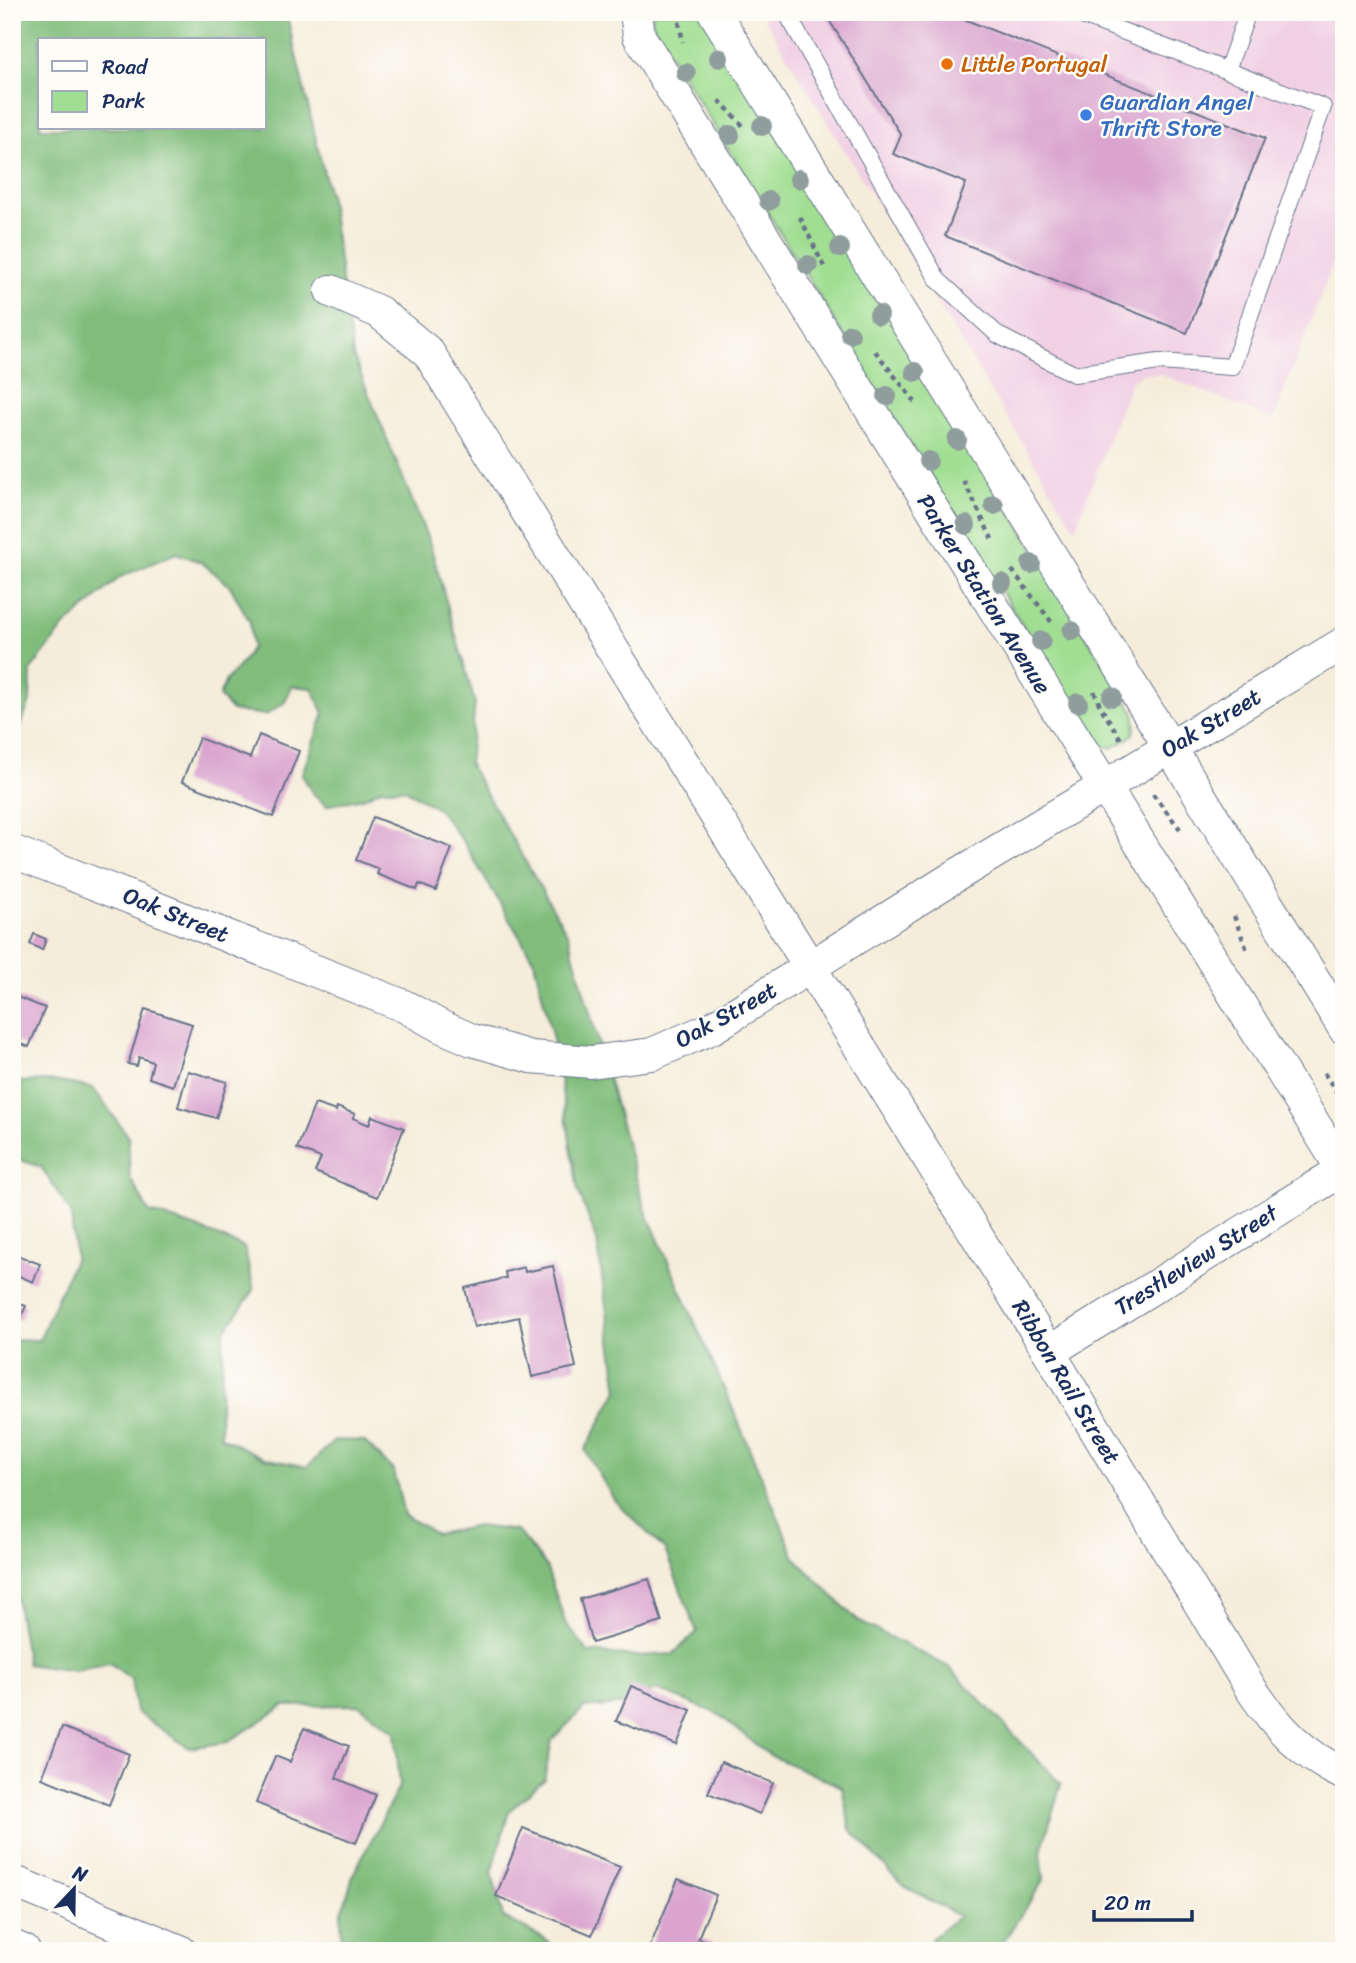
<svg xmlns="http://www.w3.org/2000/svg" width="1356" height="1963" font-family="Sriracha,sans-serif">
<rect width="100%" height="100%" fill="#fdfcf7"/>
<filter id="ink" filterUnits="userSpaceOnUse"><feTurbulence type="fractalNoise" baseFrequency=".0143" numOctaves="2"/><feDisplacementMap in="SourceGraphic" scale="14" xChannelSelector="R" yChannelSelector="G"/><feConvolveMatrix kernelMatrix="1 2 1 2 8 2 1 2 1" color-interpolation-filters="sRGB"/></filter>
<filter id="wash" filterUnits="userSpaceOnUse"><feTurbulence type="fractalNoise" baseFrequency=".00686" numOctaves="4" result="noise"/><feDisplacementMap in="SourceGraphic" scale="28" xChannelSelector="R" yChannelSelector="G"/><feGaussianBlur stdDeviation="1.57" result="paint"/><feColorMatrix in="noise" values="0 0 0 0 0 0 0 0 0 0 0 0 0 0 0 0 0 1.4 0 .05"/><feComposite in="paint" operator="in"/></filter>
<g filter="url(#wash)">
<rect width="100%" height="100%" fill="#f5edda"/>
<path fill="#f1d0e4" d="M760,12H1344V234L1273,420L1160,374H1142L1131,381L1075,529Z"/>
<path fill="#a0de92" stroke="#5e8678" stroke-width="2" d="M653,12H703L1134,713C1139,735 1130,739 1111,748L1099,744L1084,725L656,32L652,20Z"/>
<path fill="#80bd7c" stroke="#4e766d" stroke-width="2" fill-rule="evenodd" d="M12,12H286L330,199L353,356L430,544L475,703L469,764L568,935L645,1209L733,1409L795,1558L858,1621L949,1667L1061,1784L1041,1852L1044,1880L999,1948V1951H928L932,1938L959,1916L902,1885L850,1829L842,1787L769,1755L718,1714L656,1689L629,1704L584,1708L552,1740L544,1780L509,1811L492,1873L503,1917L545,1939L558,1951H342L341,1915L354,1873L400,1785L395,1732L359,1705L284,1706L228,1742L189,1748L136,1712L131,1679L110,1663L74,1671L27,1664L16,1596L12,1592V1339L39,1340L75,1258L71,1213L41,1167L12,1157V1082L54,1081L93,1088L128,1136L130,1178L149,1212L197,1228L244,1247L254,1290L224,1332L220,1406L221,1437L264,1458L307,1467L335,1440L364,1441L394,1471L404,1515L436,1534L478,1526L517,1531L546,1566L565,1622L588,1652L637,1656L673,1654L697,1632L665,1550L614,1500L585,1450L618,1390L597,1241L578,1190L555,1048L534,961L464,843L439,810L405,789H381L363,798L326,806L311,791L302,774L324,713L312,688L292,686L285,702L266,715L232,711L219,696L226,680L242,663L252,647L250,622L230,586L201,562L176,553L120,577L65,626L31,670L30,702L12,746ZM40,40H264V128H40Z"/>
<g id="blocks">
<path fill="#daa4cf" d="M824,12H946L1265,138L1187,333L945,236L966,183L893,154L901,135Z
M259,735L299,751L273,817L182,782L199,738L250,758Z
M373,817L452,848L436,891L419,884L417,890L377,874L379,869L356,860Z
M34,934L46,939L42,950L30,944Z
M12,995L45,1008L29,1047L12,1040Z
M145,1009L192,1024L173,1086L149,1078L153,1062L139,1057L137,1066L128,1064Z
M188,1071L227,1082L216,1118L178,1107Z
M315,1104L336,1111L337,1107L355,1114L353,1118L369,1125L372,1116L404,1128L377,1197L315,1172L321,1158L297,1149Z
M12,1253L40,1264L33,1282L12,1273Z
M553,1266L576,1367L532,1377L519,1317L474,1327L465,1288L506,1278L505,1272L524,1267L525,1272Z
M12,1301L26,1306L20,1320L12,1317Z
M649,1579L662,1622L592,1643L580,1599Z
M631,1686L691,1710L677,1745L616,1721Z
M62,1727L129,1754L109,1805L42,1778Z
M304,1728L349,1746L336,1778L376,1795L356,1843L256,1803L275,1756L290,1762Z
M721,1762L773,1783L760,1814L708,1793Z
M523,1828L620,1867L592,1935L496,1896Z
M678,1879L716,1895L698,1938L729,1951H648Z"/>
</g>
</g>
<g filter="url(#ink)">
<use href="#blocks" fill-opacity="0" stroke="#677289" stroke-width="2"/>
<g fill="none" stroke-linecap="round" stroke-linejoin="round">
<g stroke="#677289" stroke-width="18">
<path id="lane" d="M786,12L938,280L998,335L1074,374L1159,362L1232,367L1323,107L1072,12
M1227,70L1248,12"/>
</g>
<g stroke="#677289" stroke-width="34">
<path id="street" d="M636,12L639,36L1344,1172
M714,12L1344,1028
M331,291L379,312L428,352L1049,1352L1251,1689C1277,1727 1301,1754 1344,1774
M12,851L404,1006L440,1026L472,1040L531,1057L591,1062L652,1054L712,1028L957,875L1344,643
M1049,1352L1344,1169
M12,1881L180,1951
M12,1946L24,1951"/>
</g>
<path stroke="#677289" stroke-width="4.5" stroke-dasharray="5 5" stroke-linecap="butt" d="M677,12L683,42
M719,100L746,129
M800,217L825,269
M875,351L915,402
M964,481L992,539
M1012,570L1053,624
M1094,691L1100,706L1122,741
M1153,794L1180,829
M1234,916L1247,950
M1324,1073L1344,1103"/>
<use href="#lane" stroke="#fff" stroke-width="16"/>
<use href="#street" stroke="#fff" stroke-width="32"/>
</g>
<g fill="#8f9d9d">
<circle cx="719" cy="58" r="10"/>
<circle cx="686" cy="73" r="10"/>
<circle cx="762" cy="126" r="10"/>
<circle cx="730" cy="135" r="10"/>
<circle cx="799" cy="179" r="10"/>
<circle cx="769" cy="201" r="10"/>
<circle cx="840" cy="248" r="10"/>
<circle cx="808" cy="265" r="10"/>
<circle cx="879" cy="315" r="10"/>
<circle cx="850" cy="334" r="10"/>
<circle cx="915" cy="372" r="10"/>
<circle cx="887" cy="396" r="10"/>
<circle cx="957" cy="440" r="10"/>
<circle cx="928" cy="461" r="10"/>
<circle cx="994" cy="505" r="10"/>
<circle cx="966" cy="525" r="10"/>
<circle cx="1031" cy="564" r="10"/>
<circle cx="1002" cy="583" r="10"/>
<circle cx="1072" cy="631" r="10"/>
<circle cx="1041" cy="641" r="10"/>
<circle cx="1112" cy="697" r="10"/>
<circle cx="1078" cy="703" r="10"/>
</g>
</g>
<circle fill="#e8710a" stroke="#fdfcf7" stroke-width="2.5" cx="947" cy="64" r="7"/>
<circle fill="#3f7fe0" stroke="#fdfcf7" stroke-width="2.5" cx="1086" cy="115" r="7"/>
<g text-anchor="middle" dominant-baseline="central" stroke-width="5" stroke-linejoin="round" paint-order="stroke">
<g font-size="23" fill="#c56008" stroke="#fdfcf7" text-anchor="start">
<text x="961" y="64">Little Portugal</text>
</g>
<g font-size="23" fill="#366cbe" stroke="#fdfcf7" text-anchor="start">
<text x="1100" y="102">Guardian Angel<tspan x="1100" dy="26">Thrift Store</tspan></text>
</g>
<g font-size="23" fill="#1b2f5e" stroke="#fdfcf7">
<text transform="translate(984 594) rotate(58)">Parker Station Avenue</text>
<text transform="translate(1211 723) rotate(-31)">Oak Street</text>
<text transform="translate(176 915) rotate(22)">Oak Street</text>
<text transform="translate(726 1015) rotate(-29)">Oak Street</text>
<text transform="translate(1196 1260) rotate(-32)">Trestleview Street</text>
<text transform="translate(1066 1382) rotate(59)">Ribbon Rail Street</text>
</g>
</g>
<rect width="1356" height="1963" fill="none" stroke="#fdfcf7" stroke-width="42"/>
<rect x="38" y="38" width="228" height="91" fill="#fdfcf7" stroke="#a3aaba" stroke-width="2"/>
<rect x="52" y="61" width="35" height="10" fill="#ffffff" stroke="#a3aaba" stroke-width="2"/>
<text x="102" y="74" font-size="21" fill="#1b2f5e">Road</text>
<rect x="52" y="91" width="35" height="21" fill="#a0de92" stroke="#a3aaba" stroke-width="2"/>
<text x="102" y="108" font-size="21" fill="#1b2f5e">Park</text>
<g transform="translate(74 1889) rotate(22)" stroke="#fdfcf7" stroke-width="5" paint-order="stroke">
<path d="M0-5L12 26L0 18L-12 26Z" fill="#1b2f5e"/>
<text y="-10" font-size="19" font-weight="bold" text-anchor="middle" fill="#1b2f5e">N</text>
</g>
<path d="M1094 1910v10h98v-10" fill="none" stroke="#1b2f5e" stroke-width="3.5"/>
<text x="1104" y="1910" font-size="21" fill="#1b2f5e" stroke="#fdfcf7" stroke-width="5" paint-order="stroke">20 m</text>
</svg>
